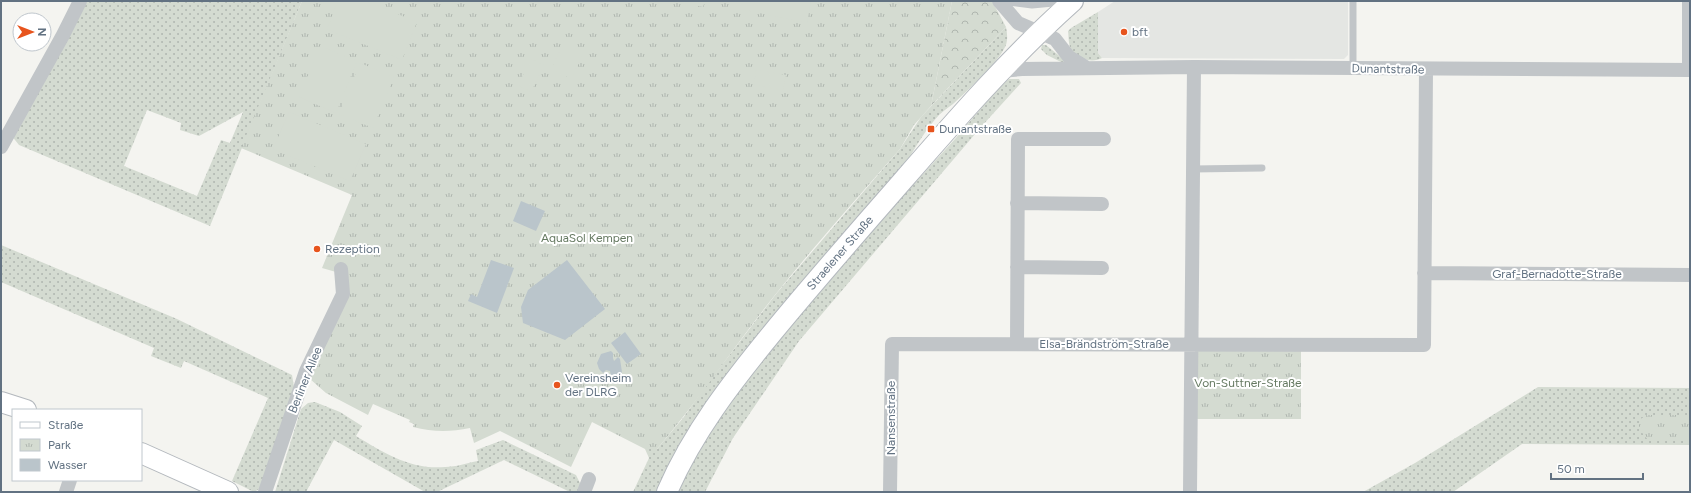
<svg xmlns="http://www.w3.org/2000/svg" width="1691" height="493" font-family="Figtree,sans-serif">
<defs>
<pattern id="grass-dots" width="8" height="8" patternUnits="userSpaceOnUse"><rect width="8" height="8" fill="#d4dbd1"/><path d="M2 2h.1M6 6h.1" fill="none" stroke="#afb6af" stroke-width="1.8" stroke-linecap="round"/></pattern>
<pattern id="forest-crowns" width="20" height="18" patternUnits="userSpaceOnUse"><rect width="20" height="18" fill="#d4dbd1"/><path d="M2 6a3 3 0 1 1 6 0M12 15a3 3 0 1 1 6 0" fill="none" stroke="#afb6af"/></pattern>
<pattern id="park-tufts" width="24" height="20" patternUnits="userSpaceOnUse"><rect width="24" height="20" fill="#d4dbd1"/><path d="M3 7l-1-3M5 7V3M7 7l1-3M15 17l-1-3M17 17v-4M19 17l1-3" fill="none" stroke="#afb6af"/></pattern>
</defs>
<rect width="100%" height="100%" fill="#f4f4f0"/>
<path fill="#e4e6e3" d="M1115,1H1348V55L1344,59L1102,58L1098,53V12Z"/>
<path fill="url(#grass-dots)" fill-rule="evenodd" d="M85,1H302L210,226L19,145L11,135ZM147,110L181,123L180,130L199,136L243,112L230,143L221,140L197,196L124,166Z
M1098,12V53L1102,58C1093,63 1079,60 1072,51C1068,46 1069,37 1068,31L1071,28Z
M1006,27C1007,33 1008,38 1006,45C999,62 967,91 953,104C948,108 943,111 939,115C927,128 918,143 909,158L661,492H633L649,458L645,449H657L683,418L702,391L776,294L900,149L921,117Z
M1042,45H1046L1068,63L1067,65L1047,55L1041,49Z
M1009,79H1019L1021,83L981,127L799,341L733,438L705,492H675L724,406L839,266L955,139L1000,86Z
M1,245L177,319L292,375L294,387L261,488L254,492L232,481L268,398L184,361L181,368L151,356L154,348L1,282Z
M1538,387L1690,388V445L1522,444L1453,492H1363L1415,463Z
M315,402L340,412L362,426L356,436C384,453 411,470 445,467C456,467 467,463 478,461L476,450L503,440L576,475L581,485L579,492H570L504,460L437,492H425L334,440L306,492H275L301,409L308,403Z"/>
<path fill="url(#forest-crowns)" d="M952,1H992L1006,27L931,106Z"/>
<path fill="url(#park-tufts)" d="M302,1H952L931,106L914,125L900,149C858,197 815,245 775,295C735,345 699,400 657,449H645L592,422L571,467L500,431L474,443L470,428C450,432 433,432 413,427L414,424L409,422L410,420L373,404L368,415L326,393L310,379L348,290L336,272L322,268L352,195L241,148Z
M1301,347V419H1195V351Z
M1647,415H1688L1690,417V438L1689,439L1648,440L1639,429V420Z"/>
<path fill="#d4dbd1" d="M338,1H366L417,22L402,60L327,29Z
M676,1H705L703,7Z
M737,1H811L807,23L736,8Z
M564,42L584,52L571,79L551,69Z
M320,46L357,61L336,113L299,97Z
M531,59L544,65L531,92L518,85Z
M360,63L394,77L373,128L339,114Z
M756,70L786,75L783,90L754,85Z
M289,112L366,144L350,181L273,149Z"/>
<path fill="#bac5cb" d="M521,201L545,211L536,231L513,221Z
M491,260L514,268L497,313L468,301L471,294L477,297Z
M567,260L605,309L565,340L523,323L521,307L528,290Z
M625,332L641,354L627,364L611,343Z
M611,351L613,353V358L614,361L618,357L620,359L622,372L619,377L614,380H608L611,376L610,371L606,370L603,373L599,369L597,363L601,354Z"/>
<g fill="none" stroke-linecap="round" stroke-linejoin="round">
<g stroke="#b3b8bd" stroke-width="22">
<path id="secondary" d="M1,402L26,410
M141,453L228,492
M667,492C693,432 732,382 773,332C805,293 838,255 871,217C936,143 999,67 1073,1"/>
</g>
<path stroke="#c1c5c8" stroke-width="7" d="M1001,1L1032,5L1064,2
M1353,1V69
M1193,169L1262,168"/>
<path stroke="#c1c5c8" stroke-width="14" d="M999,1L1018,23L1055,39L1069,57L1087,68
M1689,70V1
M1001,71L1022,69L1194,67L1690,70
M1,147L63,35L80,1
M1017,203L1102,204
M1017,267L1102,268
M1424,273L1690,275
M1017,344L1018,139H1104
M66,492L70,480
M265,492L306,371L343,294L341,269
M584,492L589,479
M890,492L892,344L1424,345L1426,70
M1190,492L1194,67"/>
<use href="#secondary" stroke="#fff" stroke-width="20"/>
</g>
<g fill="#e7541d" stroke="#fff" stroke-width="1.5">
<circle cx="1124" cy="32" r="4"/>
<rect x="927" y="125" width="8" height="8" rx="2"/>
<circle cx="317" cy="249" r="4"/>
<circle cx="557" cy="385" r="4"/>
</g>
<g text-anchor="middle" dominant-baseline="central" stroke-width="4" stroke-linejoin="round" paint-order="stroke">
<g font-size="12" fill="#627282" stroke="#fff" text-anchor="start">
<text x="1132" y="32">bft</text>
<text x="939" y="129">Dunantstraße</text>
<text x="325" y="249">Rezeption</text>
<text x="565" y="378">Vereinsheim<tspan x="565" dy="14">der DLRG</tspan></text>
</g>
<g font-size="12" fill="#627282" stroke="#fff">
<text transform="translate(1388 69) rotate(1)">Dunantstraße</text>
<text transform="translate(840 253) rotate(-49)">Straelener Straße</text>
<text x="1557" y="274">Graf-Bernadotte-Straße</text>
<text x="1104" y="344">Elsa-Brändström-Straße</text>
<text transform="translate(305 380) rotate(-68)">Berliner Allee</text>
<text transform="translate(891 418) rotate(-90)">Nansenstraße</text>
</g>
<g font-size="12" fill="#657961" stroke="#fff">
<text x="587" y="238">AquaSol Kempen</text>
<text x="1248" y="383">Von-Suttner-Straße</text>
</g>
</g>
<rect width="1691" height="493" fill="none" stroke="#627282" stroke-width="4"/>
<rect x="12" y="409" width="130" height="72" fill="#ffffff" stroke="#c0c7cd"/>
<rect x="20" y="422" width="20" height="6" fill="#ffffff" stroke="#c0c7cd"/>
<text x="48" y="429" font-size="12" fill="#627282">Straße</text>
<rect x="20" y="439" width="20" height="12" fill="url(#park-tufts)" stroke="#c0c7cd"/>
<text x="48" y="449" font-size="12" fill="#627282">Park</text>
<rect x="20" y="459" width="20" height="12" fill="#bac5cb" stroke="#c0c7cd"/>
<text x="48" y="469" font-size="12" fill="#627282">Wasser</text>
<g transform="translate(32 32) rotate(90)"><circle r="19" fill="#ffffff" stroke="#c0c7cd"/>
<path d="M0-3L7 15L0 10L-7 15Z" fill="#e7541d"/>
<text y="-6" font-size="11" font-weight="bold" text-anchor="middle" fill="#627282">N</text>
</g>
<path d="M1551 473v6h92v-6" fill="none" stroke="#627282" stroke-width="2"/>
<text x="1557" y="473" font-size="12" fill="#627282" stroke="#ffffff" stroke-width="3" paint-order="stroke">50 m</text>
</svg>
